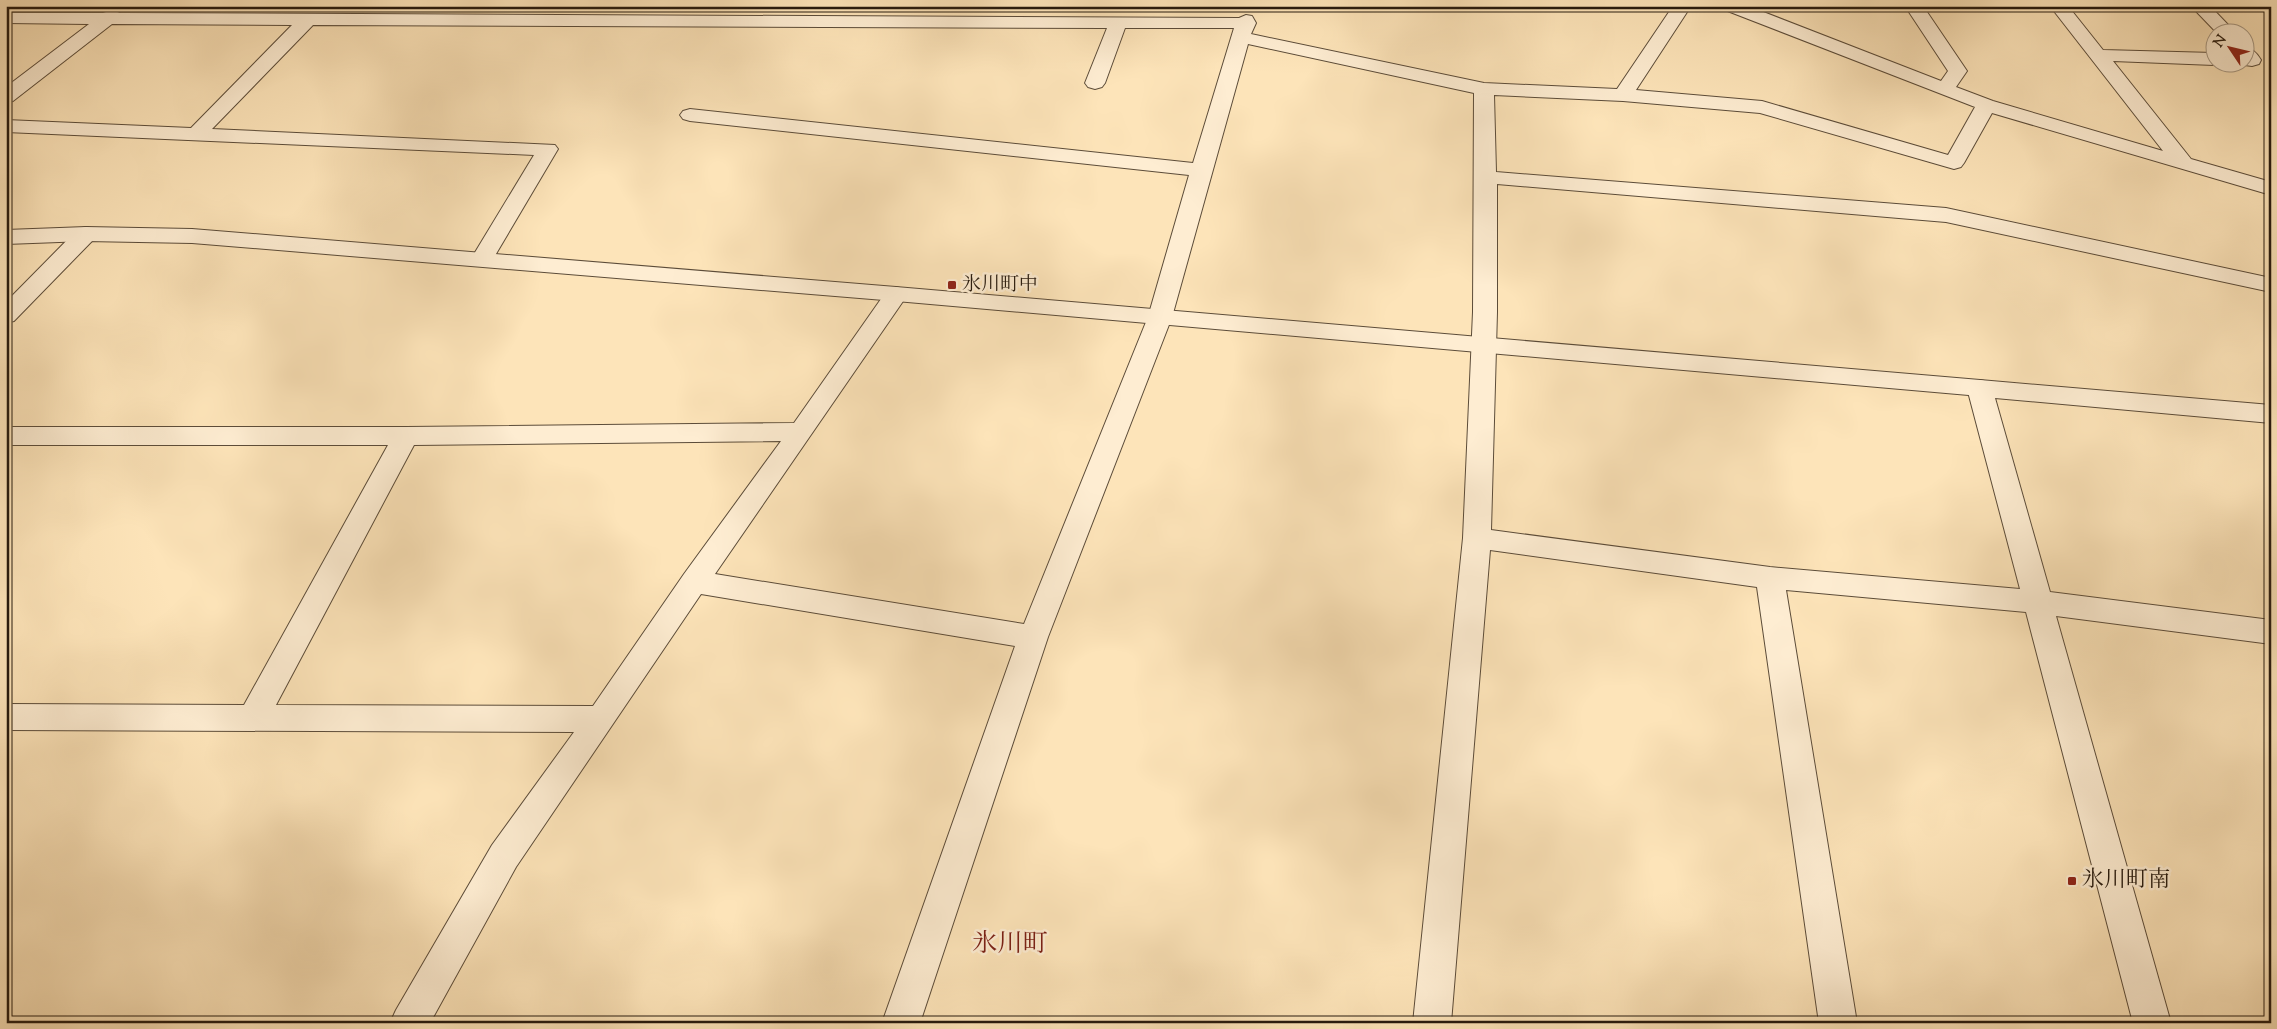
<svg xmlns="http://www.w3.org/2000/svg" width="2277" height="1029" font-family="'Sorts Mill Goudy','Noto Serif JP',serif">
<rect width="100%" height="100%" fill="#fde4b9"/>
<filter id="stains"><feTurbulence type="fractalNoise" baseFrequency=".004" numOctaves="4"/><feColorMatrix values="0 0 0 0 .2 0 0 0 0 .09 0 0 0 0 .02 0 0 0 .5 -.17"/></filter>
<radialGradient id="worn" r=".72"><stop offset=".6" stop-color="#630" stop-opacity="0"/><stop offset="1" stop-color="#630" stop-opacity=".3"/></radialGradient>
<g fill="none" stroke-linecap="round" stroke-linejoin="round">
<g stroke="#5c4c39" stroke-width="2">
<path id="minor" d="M1673,6H1691L1636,90L1762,101L1948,155L1975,107L1725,10L1722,6H1748L1941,81L1948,71L1905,6H1923L1967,71L1956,87L1993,101L2163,151L2050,6H2068L2103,50L2214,53V62H2221L2214,65L2113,61L2191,159L2271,182V195L1992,113L1964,163L1961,167L1954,169L1760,113L1623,101L1494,95L1496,172L1946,208L2271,278V292L1946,222L1497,184V312L1491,530L1770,567L2020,589L1967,388L1971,382L1980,380L2271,405V423L1995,398L2050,592L2271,620V644L2056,616L2171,1023H2133L2026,612L1786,590L1857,1023H1819L1757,587L1490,550L1451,1023H1413L1463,538L1473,312L1474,93L1248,44L1172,317L1048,637L920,1023H882L1015,646L701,594L516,867L430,1023H390L396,1010L492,845L574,732L6,730V704L244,705L388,445H6V427H406L794,423L888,289L896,287L904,289L908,294L715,574L1024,624L1148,317L1189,175L690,121L683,119L680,115L683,111L690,109L1193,163L1234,28H1125L1105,83L1102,87L1095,89L1088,87L1085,83L1107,28L313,25L212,129L555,145L558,149L493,259L490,264L482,266L474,264L471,259L534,155L6,132V120L191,128L292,25L112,24L13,101L6,103V87L89,24L6,23V13H103L112,10L120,13L1239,18L1246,15L1252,16L1256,23L1251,34L1484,83L1617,89ZM781,441L684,574L593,706L276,705L414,445Z
M2191,6H2210L2235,32H2216Z
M2244,47C2252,48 2257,53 2261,60L2259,64L2252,66L2237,64L2236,62H2244Z
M86,227L94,229L97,234L94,239L14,321L6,323V302L78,229Z"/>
</g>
<g stroke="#5c4c39" stroke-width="2">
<path id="tertiary" d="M86,227L192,229L896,287L1980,380L1989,382L1993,388L1989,394L1980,396L896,301L192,243L86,241L6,244V230Z"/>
</g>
<use href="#minor" fill="#feedd2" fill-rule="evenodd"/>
<use href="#tertiary" fill="#feedd2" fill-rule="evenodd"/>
</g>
<g fill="#8f2418" stroke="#feedd2" stroke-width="2">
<rect x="947" y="280" width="10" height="10" rx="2.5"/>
<rect x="2067" y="876" width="10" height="10" rx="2.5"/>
</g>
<g text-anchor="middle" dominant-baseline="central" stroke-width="5" stroke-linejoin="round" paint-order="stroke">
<g font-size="19" fill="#271a0e" stroke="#feedd2" text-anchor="start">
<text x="962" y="285">氷川町中</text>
</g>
<g font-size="22" fill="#271a0e" stroke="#feedd2" text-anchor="start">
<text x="2082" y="881">氷川町南</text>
</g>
<g font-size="25" fill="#7a1f14" stroke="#feedd2">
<text x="1010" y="945">氷川町</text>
</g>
</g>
<rect width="2277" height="1029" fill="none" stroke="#fde4b9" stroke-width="25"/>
<rect x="8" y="8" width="2262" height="1014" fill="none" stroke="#271a0e" stroke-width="2.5"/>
<rect x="12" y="12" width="2252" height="1004" fill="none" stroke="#271a0e"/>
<g transform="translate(2230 48) rotate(305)"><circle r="24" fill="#feedd2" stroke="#a89984"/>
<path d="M0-4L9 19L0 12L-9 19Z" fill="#8f2418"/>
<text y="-8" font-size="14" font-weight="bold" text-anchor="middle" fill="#271a0e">N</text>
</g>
<rect width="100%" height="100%" filter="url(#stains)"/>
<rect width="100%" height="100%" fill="url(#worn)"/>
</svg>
